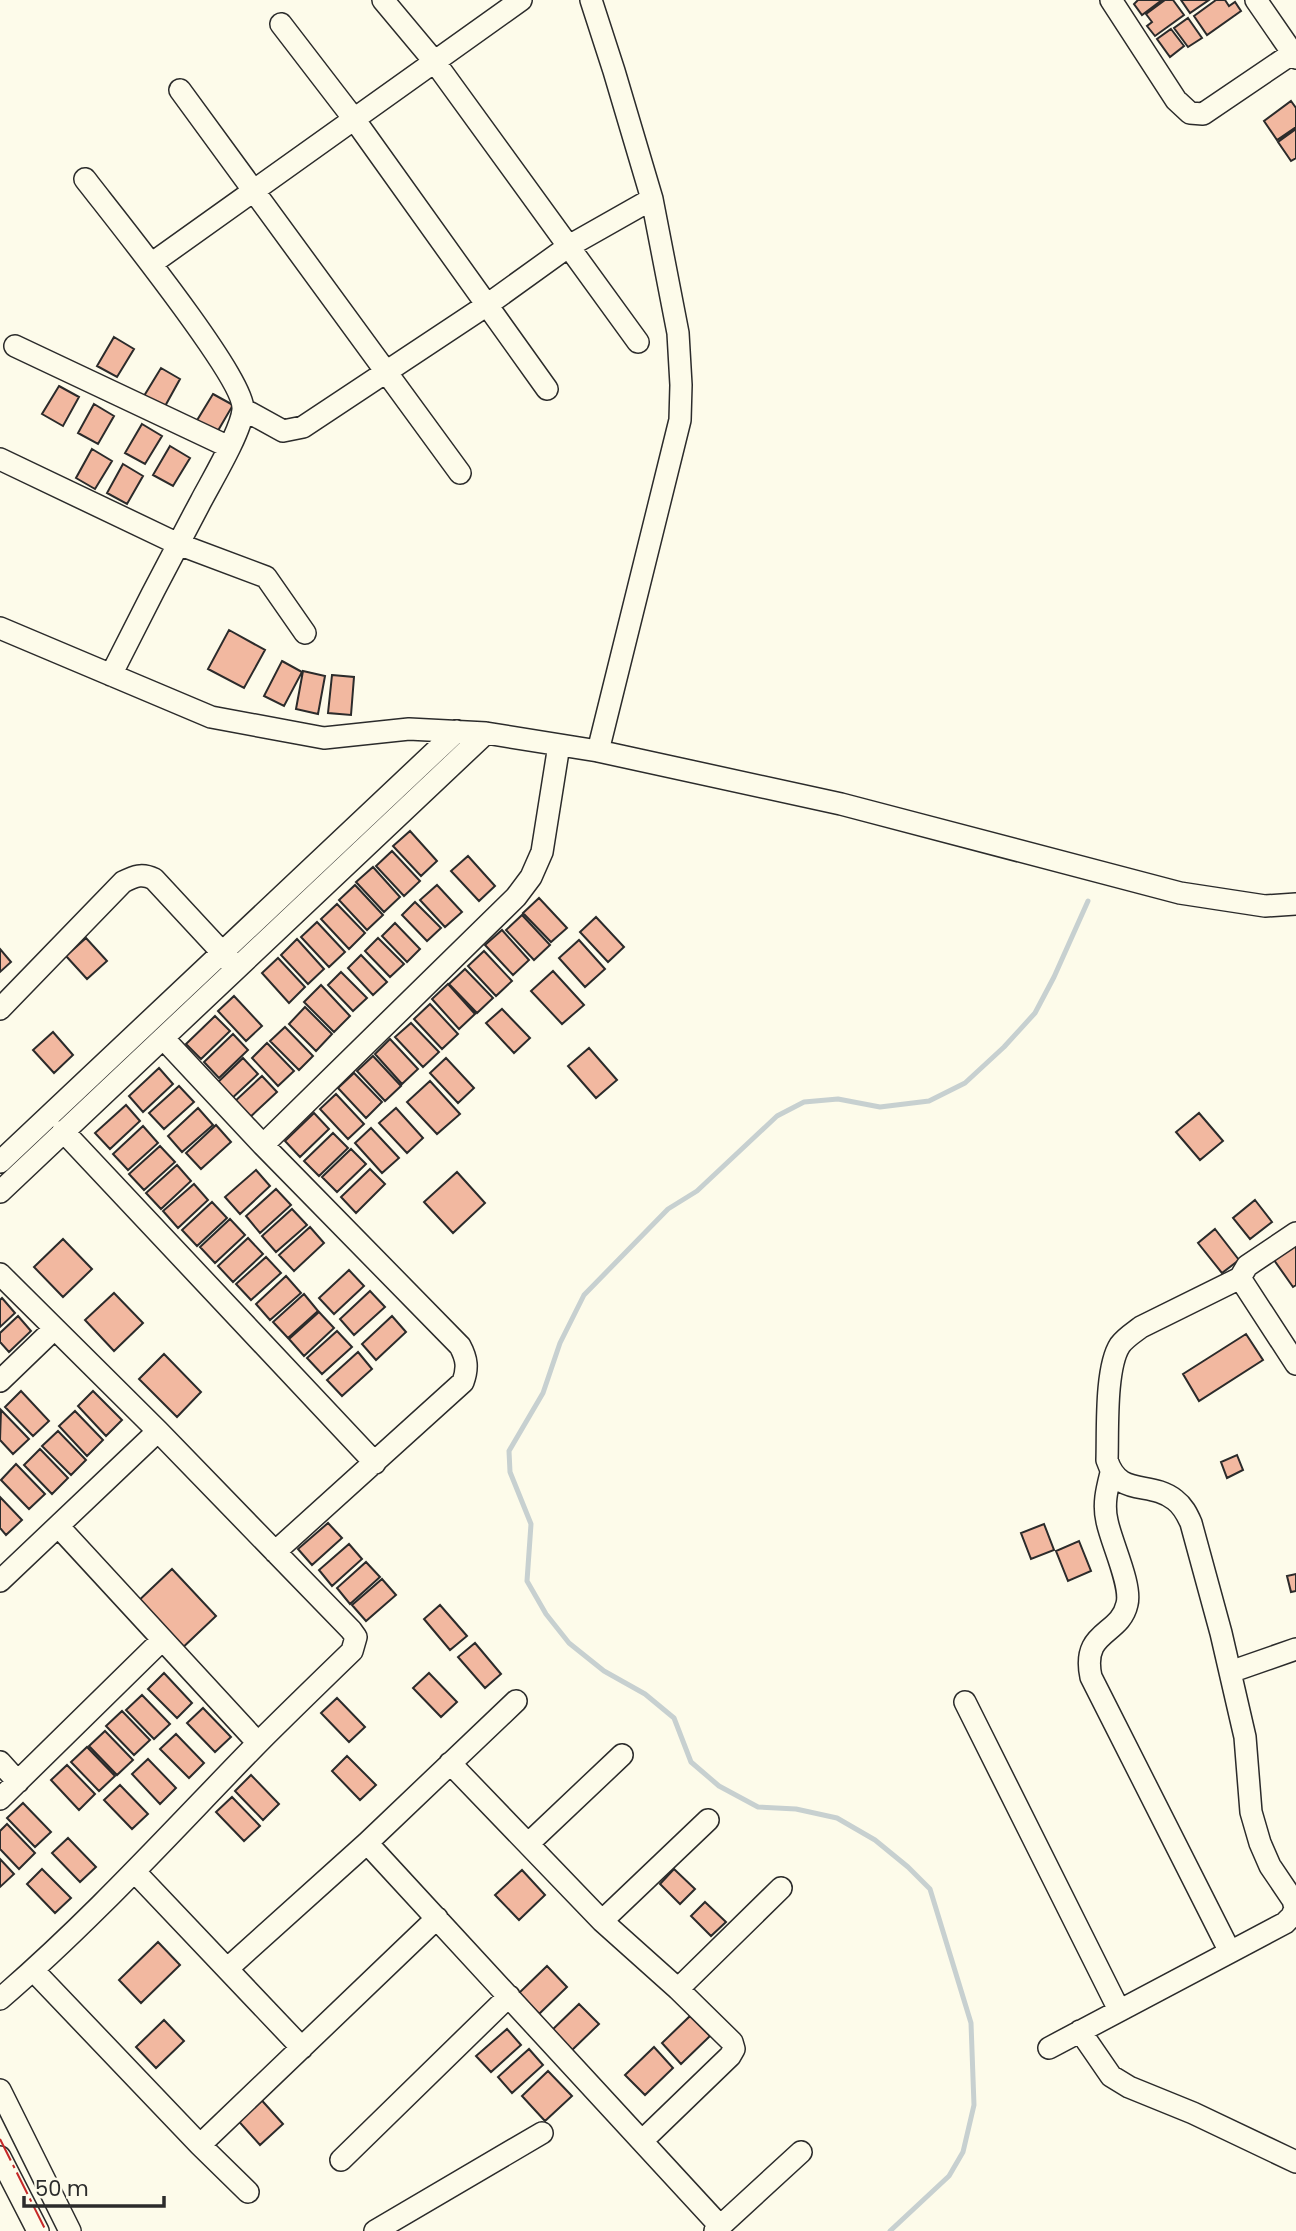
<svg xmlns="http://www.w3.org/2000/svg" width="1296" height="2231" font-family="Poppins,sans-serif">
<rect width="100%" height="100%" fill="#fdfbea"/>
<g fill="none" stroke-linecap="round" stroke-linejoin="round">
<path stroke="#c7d0d0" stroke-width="5" d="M890,2231L949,2176L963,2152L974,2105L971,2023L930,1889L908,1867L875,1840L837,1818L796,1809L758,1807L719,1786L691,1762L674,1718L645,1694L604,1671L569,1643L546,1614L527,1581L531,1524L510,1472L509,1451L543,1393L560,1343L584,1295L668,1209L697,1191L777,1116L804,1102L838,1099L880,1107L929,1101L965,1083L1004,1047L1035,1013L1054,977L1088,901"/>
</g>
<path fill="#f2b8a0" stroke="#2b2b2b" stroke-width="2" d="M1138,0H1162L1142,15L1134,4Z
M1165,0H1173L1184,15L1155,36L1147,26L1152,22L1146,14Z
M1181,0H1209L1190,13Z
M1216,0H1225L1229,6L1235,2L1241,11L1207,35L1194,16Z
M1188,18L1202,38L1188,47L1174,28Z
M1171,29L1184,46L1170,57L1157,39Z
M1291,101L1296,108V127L1277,140L1264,121Z
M1296,129V158L1291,161L1278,142Z
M114,337L134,349L117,377L97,366Z
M161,368L180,379L164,408L144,396Z
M59,386L79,397L63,426L42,414Z
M213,394L233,405L216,434L196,422Z
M94,404L114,416L98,444L78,433Z
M142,424L162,436L145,464L125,453Z
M170,446L190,458L173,486L153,475Z
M92,449L112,461L95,489L76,478Z
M123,464L143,476L127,504L107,493Z
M229,630L265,650L244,688L208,669Z
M282,661L302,672L284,706L264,696Z
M303,671L325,676L318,714L296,709Z
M332,675L354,677L351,715L328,713Z
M410,831L437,861L421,876L393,846Z
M392,851L420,881L404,896L376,866Z
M468,856L495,886L479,901L451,871Z
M373,867L400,897L384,912L356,882Z
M355,885L383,915L367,930L339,900Z
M437,885L462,912L445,927L420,900Z
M539,898L567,928L551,942L523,913Z
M415,902L441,928L427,941L402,915Z
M337,904L365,933L349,949L321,919Z
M522,915L550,945L534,960L506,930Z
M596,917L624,947L608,962L580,932Z
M317,922L345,952L329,967L301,937Z
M395,923L420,949L407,962L382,936Z
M502,930L529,960L513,975L485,945Z
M86,938L107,961L87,979L66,956Z
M378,938L404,964L390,977L365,951Z
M297,939L324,969L308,984L281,955Z
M579,940L605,969L585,987L559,958Z
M0,949L11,962L0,972Z
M484,951L512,981L496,996L468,966Z
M361,955L387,982L373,995L348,968Z
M278,958L305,987L289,1003L262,973Z
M465,969L493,998L477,1013L449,984Z
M553,971L584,1005L562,1024L531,991Z
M341,972L367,998L353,1011L328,985Z
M448,984L475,1014L459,1029L432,999Z
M321,985L350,1016L334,1032L304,1002Z
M234,996L262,1026L246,1041L218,1011Z
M430,1004L458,1034L442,1049L414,1019Z
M305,1007L332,1034L316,1051L289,1024Z
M502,1009L530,1038L514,1053L486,1023Z
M215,1016L230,1031L201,1059L186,1044Z
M411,1023L439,1052L423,1067L395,1037Z
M285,1027L313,1056L299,1070L270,1041Z
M53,1032L73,1055L54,1073L33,1050Z
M233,1034L248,1050L219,1078L204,1062Z
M390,1039L418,1069L402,1084L375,1054Z
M267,1043L294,1071L278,1086L252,1058Z
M589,1048L617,1080L596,1098L568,1066Z
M373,1056L401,1086L385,1101L357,1071Z
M243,1058L258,1074L229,1101L215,1085Z
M446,1058L474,1088L458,1103L430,1073Z
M159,1068L173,1084L143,1112L129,1096Z
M354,1073L382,1102L366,1118L338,1088Z
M262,1076L277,1092L248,1119L233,1103Z
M430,1081L460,1114L437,1134L407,1102Z
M179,1086L194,1102L164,1129L149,1113Z
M336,1094L364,1124L348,1139L320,1109Z
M126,1105L140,1121L110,1149L95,1133Z
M198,1108L213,1125L182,1152L168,1136Z
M396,1108L423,1138L407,1153L379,1123Z
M314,1113L329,1129L300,1157L285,1141Z
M1199,1113L1223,1141L1200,1160L1176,1132Z
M216,1125L231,1142L201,1169L186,1153Z
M143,1126L158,1143L128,1170L113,1154Z
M371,1128L399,1158L382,1173L355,1143Z
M333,1133L348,1148L319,1176L304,1161Z
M160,1146L175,1162L144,1190L129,1174Z
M351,1149L366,1164L337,1192L322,1177Z
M177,1165L191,1181L161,1209L146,1193Z
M370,1169L385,1184L356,1213L341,1197Z
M256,1170L270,1186L240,1214L225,1197Z
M457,1172L485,1203L453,1233L424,1202Z
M194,1184L208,1200L178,1228L163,1211Z
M276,1189L291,1205L260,1233L246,1216Z
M1255,1200L1272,1222L1250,1239L1233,1218Z
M212,1202L227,1218L197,1246L182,1230Z
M292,1209L307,1225L276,1252L262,1236Z
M230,1219L245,1235L215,1263L200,1247Z
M310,1227L324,1243L294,1271L279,1255Z
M1215,1229L1239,1260L1222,1273L1198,1243Z
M248,1238L263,1254L233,1282L218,1266Z
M63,1239L92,1269L63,1297L34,1267Z
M1296,1245V1285L1293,1287L1274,1260Z
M266,1257L281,1273L251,1300L236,1284Z
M349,1270L364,1286L334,1314L319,1298Z
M286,1276L301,1293L270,1320L256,1304Z
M370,1291L385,1307L354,1335L340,1319Z
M114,1293L143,1323L114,1351L85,1320Z
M304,1294L318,1311L288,1338L273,1322Z
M2,1298L15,1313L0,1327V1300Z
M319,1312L334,1328L304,1356L289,1339Z
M18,1316L31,1331L9,1352L0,1342V1333Z
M392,1316L406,1332L376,1360L362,1344Z
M337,1331L352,1347L322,1374L307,1358Z
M1246,1334L1263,1360L1199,1401L1183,1374Z
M358,1352L372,1369L342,1396L327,1380Z
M164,1354L201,1392L177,1417L139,1379Z
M21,1391L49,1421L33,1436L5,1407Z
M93,1391L122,1420L106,1436L78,1406Z
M1,1410L29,1439L13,1454L0,1440Z
M75,1411L103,1440L87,1456L59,1426Z
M58,1431L86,1460L71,1475L42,1446Z
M40,1449L68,1478L52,1494L24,1465Z
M1237,1455L1243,1470L1227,1478L1221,1462Z
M16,1464L45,1494L29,1509L1,1480Z
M0,1497L22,1520L6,1535L0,1528Z
M328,1523L342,1538L312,1565L298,1549Z
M1044,1524L1054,1550L1031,1559L1021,1533Z
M1079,1541L1091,1571L1068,1581L1056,1551Z
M349,1544L362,1559L332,1586L319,1570Z
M366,1562L380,1577L350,1604L337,1588Z
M172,1569L216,1616L177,1653L133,1606Z
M1296,1574V1591L1291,1592L1287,1576Z
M382,1579L396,1595L366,1621L352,1605Z
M440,1605L467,1636L450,1650L424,1619Z
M475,1643L501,1674L485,1688L458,1657Z
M164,1673L192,1703L177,1718L148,1689Z
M429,1673L457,1702L441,1717L413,1688Z
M142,1695L170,1724L154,1739L126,1710Z
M337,1698L365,1727L349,1742L321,1713Z
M203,1708L231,1737L215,1752L187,1723Z
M122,1711L150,1740L134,1755L106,1726Z
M105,1731L133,1760L117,1775L89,1746Z
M176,1734L204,1763L189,1778L160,1749Z
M87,1747L115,1776L99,1791L71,1762Z
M347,1756L376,1785L360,1800L332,1771Z
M148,1759L176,1788L160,1804L132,1774Z
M67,1765L95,1794L79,1810L51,1780Z
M251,1775L279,1804L263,1820L235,1791Z
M120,1785L148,1814L132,1829L104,1800Z
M232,1797L260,1826L244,1841L216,1812Z
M23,1803L51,1832L35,1847L7,1818Z
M7,1824L35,1853L19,1869L0,1849V1831Z
M68,1838L96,1867L80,1882L52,1853Z
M0,1859L14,1874L0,1887Z
M42,1869L71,1898L55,1913L27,1884Z
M674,1869L695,1889L680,1904L660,1884Z
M522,1870L545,1895L519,1920L495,1895Z
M705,1902L726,1922L711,1936L691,1916Z
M158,1942L180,1965L141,2003L119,1980Z
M547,1966L567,1987L539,2014L519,1993Z
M579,2004L599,2024L570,2052L551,2031Z
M690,2016L710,2036L681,2064L662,2043Z
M164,2020L184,2041L156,2068L136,2047Z
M507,2029L521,2045L491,2072L476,2056Z
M654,2047L673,2068L645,2095L625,2075Z
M529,2049L543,2065L512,2093L498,2077Z
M548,2071L572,2096L545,2121L522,2096Z
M257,2095L283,2124L260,2145L234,2116Z"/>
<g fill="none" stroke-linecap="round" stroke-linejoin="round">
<g stroke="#2b2b2b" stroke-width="24">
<path id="minor" d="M383,0L434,61L638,342
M591,0L614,71L652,199L678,333L681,385L680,420L598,751
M1111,0L1176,100L1190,113L1203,114L1296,51
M1256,0L1296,58
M281,24L354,119L547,389
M180,90L460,473
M85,179C111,213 246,379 243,410C241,432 212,480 201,501C170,559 140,617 111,675
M151,264L521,0
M15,346L229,447
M243,409L283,431L303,427L487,305L569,246L652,199
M0,459L178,544L266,577L305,633
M0,628L211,717L324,738L409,729L486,733L598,751L841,804L1180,893L1265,906L1296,904
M0,1009L123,882C135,876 142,873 154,879L231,962
M163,1038L263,1145L460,1346C467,1359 468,1368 463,1382L275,1552
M63,1131L375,1463
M263,1145L516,897L531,877L542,852L559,745
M0,1162L457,731
M0,1192L486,733
M1296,1233L1247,1266L1240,1278L1296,1364
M0,1274L158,1431L351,1630L356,1637L352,1651C320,1682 288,1713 257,1744C173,1830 92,1920 0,1999
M0,1381L54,1329
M1111,1473C1107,1489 1103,1504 1107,1521C1111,1542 1132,1585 1127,1604C1120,1636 1081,1630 1091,1677L1230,1952
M58,1526L258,1743
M0,1581L158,1431
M1230,1672L1296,1649
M965,1702L1119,2010
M0,1762L18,1782
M450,1763L602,1921L678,1989L781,1888
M0,1799L162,1640
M367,1843L720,2226
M528,1844L622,1755
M135,1872L302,2048
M602,1921L708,1820
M227,1969L367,1843L516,1701
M33,1970L200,2145L437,1918
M1080,2031L1111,2076L1129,2087L1193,2113L1296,2162
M1049,2048L1285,1923L1292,1916L1295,1908L1293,1900L1270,1866L1260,1843L1251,1812L1245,1737L1221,1633L1191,1523C1187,1514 1183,1506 1175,1500C1150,1480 1119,1498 1107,1460C1108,1431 1105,1368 1120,1345C1125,1338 1133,1333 1141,1327L1240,1278
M0,2090L70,2231
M642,2141L730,2056L734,2049L732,2042L678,1989
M200,2145L248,2192
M0,2157L38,2231
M341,2160L509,1996
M375,2231L542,2133
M715,2231L801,2152"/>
</g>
<use href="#minor" stroke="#fdfbea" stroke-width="21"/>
<path stroke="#c62828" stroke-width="2" stroke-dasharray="24 5 3.5 5" stroke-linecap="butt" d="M0,2139L46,2231"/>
</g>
<path d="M24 2196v10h140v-10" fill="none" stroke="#2b2b2b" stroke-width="3.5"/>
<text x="35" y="2196" font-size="21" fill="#2b2b2b" stroke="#fdfbea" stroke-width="5" paint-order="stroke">50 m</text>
</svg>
